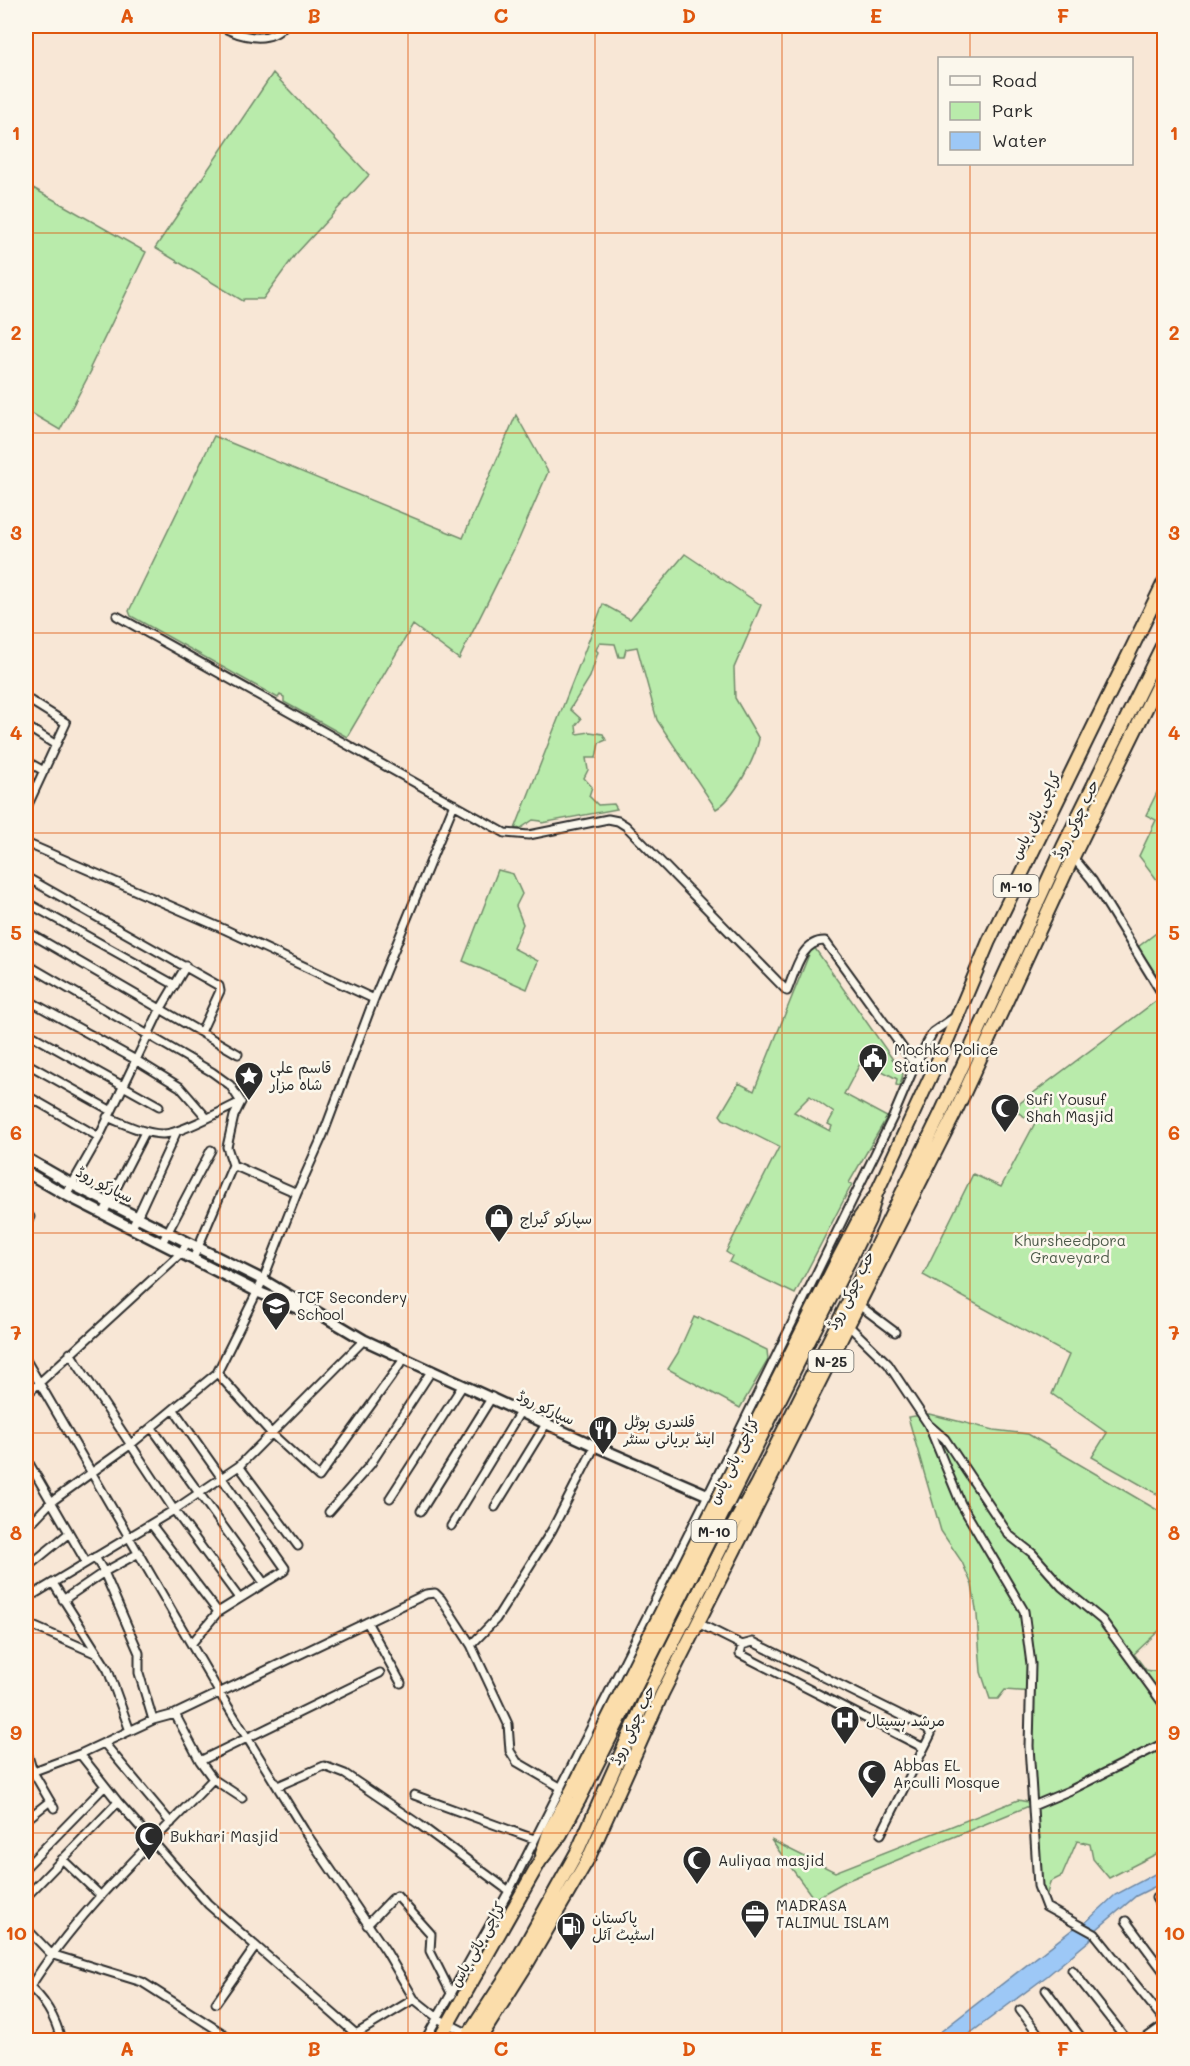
<svg xmlns="http://www.w3.org/2000/svg" width="1190" height="2066" font-family="Mali,'Playpen Sans Arabic',sans-serif">
<rect width="100%" height="100%" fill="#f8e7d6"/>
<filter id="ink" filterUnits="userSpaceOnUse"><feTurbulence type="fractalNoise" baseFrequency=".0167" numOctaves="2"/><feDisplacementMap in="SourceGraphic" scale="12" xChannelSelector="R" yChannelSelector="G"/><feConvolveMatrix kernelMatrix="1 2 1 2 8 2 1 2 1" color-interpolation-filters="sRGB"/></filter>
<g filter="url(#ink)">
<path fill="#b9ebab" stroke="#728b6b" stroke-width="1.5" fill-rule="evenodd" d="M273,73L369,175L295,255L263,299H244L243,301L155,248Z
M26,184L146,252L90,368L92,369L60,430L26,410Z
M516,415L548,472L519,539L459,659L413,625L347,737L284,702V697L280,695L278,698L131,616L129,611L214,436L463,538Z
M685,554L761,605L734,668L735,698L759,739C755,759 734,799 716,809L657,720L637,647L626,649L624,657H619L615,644L599,643L596,650L598,652L590,677L570,709L581,719L576,725L577,734L590,732L603,734L606,740L599,743L596,758H586L588,770L584,778L592,787L589,796L598,805L614,804L617,809L542,823L541,821L533,820L521,828L515,829L603,604L630,619Z
M1164,778V889L1139,856L1156,820L1146,815Z
M498,870L513,874L522,894L516,906L523,924L513,948L538,961L527,989L463,961Z
M1164,927V985H1163L1138,947Z
M812,947H814L903,1074L900,1086L896,1085L897,1079L862,1060L844,1094L887,1117L850,1181L849,1183L852,1184L795,1294L729,1262L732,1256L726,1252L779,1147L723,1119L720,1115L739,1083L754,1091ZM810,1096L834,1113L828,1124L832,1126L830,1131L794,1112Z
M1160,998L1164,1006V1498L1092,1457L1107,1433L1052,1394L1069,1355L923,1275L973,1174L1001,1187L1035,1123L1012,1109Z
M694,1317L698,1319L699,1317L767,1350L768,1360L740,1408L668,1369L678,1353Z
M929,1414L994,1430L1028,1434L1164,1514V1626L1134,1654L1146,1670L1164,1673V1850L1109,1878L1093,1859L1090,1844L1077,1841L1062,1876L1050,1882L1046,1898L1041,1889L1033,1755L1034,1692L1005,1690L998,1699H990L981,1672L977,1615L972,1585L962,1562L941,1531L908,1417Z
M1018,1800L1028,1802L1029,1806L846,1881L814,1899L771,1840L835,1872Z"/>
<path fill="#9dc8f6" stroke="#6f89a5" stroke-width="1.5" d="M1164,1869V1882L1136,1896L1096,1930L1090,1940L1047,1976L961,2040H930L1073,1929L1085,1923L1115,1895Z"/>
<g fill="none" stroke-linecap="round" stroke-linejoin="round">
<g stroke="#2b2b2b" stroke-width="11">
<path id="minor" d="M220,26C239,36 268,45 284,26
M117,616L505,833L529,835L608,819L618,821L626,826L787,991C795,973 801,940 825,941L915,1065
M26,698L66,723L26,809
M26,726L56,745
M26,761L44,771
M26,843L226,930L374,999
M1073,857L1092,880L1164,997
M26,877L219,986L220,991L201,1032
M26,902L175,985
M26,931L238,1054
M26,964L212,1072L230,1085L241,1102
M26,999L136,1060L180,1087L206,1117
M26,1032L159,1106
M26,1063L110,1110
M26,1095L99,1137
M107,1117C125,1124 142,1133 162,1134C178,1135 223,1110 241,1102
M233,1165L297,1193
M66,1195L99,1137L160,1010L186,966
M103,1214L145,1132
M26,1221L30,1217
M132,1228L176,1133
M162,1243L211,1150
M193,1259L233,1165L227,1147L234,1116L241,1102
M859,1305L895,1332
M849,1326L888,1364L928,1424L961,1504L1024,1611L1031,1664L1029,1746L1038,1886L1046,1907L1095,1934L1164,2020
M70,1353L174,1510L239,1598
M26,1360L219,1692L304,1830L386,1951L414,1999L439,2019L469,2034
M217,1373L272,1434L319,1477L404,1359
M26,1395L181,1253L187,1242
M174,1410L285,1568L284,1571L218,1612L192,1643
M930,1426L945,1439L1009,1535L1032,1553L1062,1587L1102,1620L1164,1705
M152,1428L264,1583
M26,1458L86,1562
M239,1466L298,1546
M390,1498L463,1385
M495,1507L546,1424
M421,1511L492,1397
M329,1512L370,1465L432,1370
M26,1521L31,1523L51,1502L130,1445L217,1373L263,1280L297,1193L323,1135L374,999L454,804
M151,1524L218,1612
M451,1526L520,1412
M95,1557L104,1572L139,1653V1673L153,1720
M26,1568L69,1533
M53,1583L108,1670L130,1731
M26,1584L35,1593
M26,1599L174,1510L239,1466L364,1340
M63,1600L104,1572L139,1553
M367,1622L401,1683
M26,1623L97,1654
M698,1623L742,1645L740,1654L924,1748L881,1834
M471,1645L508,1724L510,1751L517,1762L560,1787
M742,1645L753,1642L927,1728L931,1734L924,1748
M175,1714L200,1761L213,1779L242,1798
M104,1743L171,1823
M26,1749L33,1772L54,1808
M80,1754L153,1720L175,1714L426,1594L435,1593L441,1599L471,1645L496,1619L552,1530L595,1446
M200,1761L380,1673
M26,1774L80,1754L118,1802L208,1904L356,2034
M278,1786L324,1766L345,1774L420,1825L509,1891
M414,1795L534,1839
M1033,1806L1071,1790L1164,1743
M26,1820L50,1801
M62,1859L101,1896
M26,1867L105,1786
M26,1897L118,1802
M1156,1898L1164,1911
M1126,1921L1164,1972
M367,1925L392,1899L397,1896L431,1934L430,1951L452,1995
M26,1928L51,1954L142,1982L230,2038L243,2040
M1072,1970L1127,2040
M26,1984C44,1997 56,2019 61,2040
M30,1987C79,1909 150,1846 213,1779
M1046,1990L1083,2040
M216,2003L256,1946
M1020,2010L1043,2040
M346,2040L414,1999
M425,2040L509,1891L708,1495L893,1117L915,1065L933,1032L956,1016
M1143,2040L1164,2025"/>
</g>
<g stroke="#2b2b2b" stroke-width="14">
<path id="tertiary" d="M26,1158L73,1185L263,1280L364,1340L595,1446L708,1495L749,1509
M26,1172L66,1195L258,1292L302,1310"/>
</g>
<g stroke="#2b2b2b" stroke-width="16">
<path id="trunk" d="M837,1261L860,1217L872,1200
M848,1263L869,1220L876,1194L947,1041L989,941L1164,582
M542,1854L550,1830L571,1792
M439,2040L540,1861L561,1834L579,1800
M465,2040L517,1960L577,1852L650,1689L725,1540L756,1485L864,1271L941,1113L1063,847L1164,642
M479,2040L527,1964L589,1857L662,1694L954,1115L1073,857L1164,672"/>
</g>
<use href="#minor" stroke="#fbf7ec" stroke-width="7"/>
<use href="#tertiary" stroke="#fbf7ec" stroke-width="9"/>
<use href="#trunk" stroke="#fbddab" stroke-width="12"/>
<g stroke="#2b2b2b" stroke-width="16" stroke-linecap="butt">
<path id="trunk-bridge" d="M571,1792L837,1261
M579,1800L848,1263"/>
</g>
<use href="#trunk-bridge" stroke="#fbddab" stroke-width="12"/>
</g>
</g>
<path fill="none" stroke="#df570e" stroke-width="1.5" stroke-opacity="0.55" d="M220,26V2040M408,26V2040M595,26V2040M782,26V2040M970,26V58M970,164V2040M26,233H1164M26,433H1164M26,633H1164M26,833H1164M26,1033H1164M26,1233H1164M26,1433H1164M26,1633H1164M26,1833H1164"/>
<defs>
<g id="civic-pin" transform="scale(1.5)"><path d="M0 17L-7.5 6A9.5 9.5 0 1 1 7.5 6Z" fill="#2b2b2b" stroke="#fbf7ec"/><path d="M-.6-6.5H3V-4.5H.6V-3L4-1V1h2V6H-6V1h2V-1L-.6-3ZM-1.2 2.5V6h2.4V2.5Z" fill="#fff"/></g>
<g id="sight-pin" transform="scale(1.5)"><path d="M0 17L-7.5 6A9.5 9.5 0 1 1 7.5 6Z" fill="#2b2b2b" stroke="#fbf7ec"/><path d="M0-6L1.8-2.2L6-1.7L2.9 1.2L3.7 5.4L0 3.3L-3.7 5.4L-2.9 1.2L-6-1.7L-1.8-2.2Z" fill="#fff"/></g>
<g id="mosque-pin" transform="scale(1.5)"><path d="M0 17L-7.5 6A9.5 9.5 0 1 1 7.5 6Z" fill="#2b2b2b" stroke="#fbf7ec"/><path d="M3.5-4.9A6 6 0 1 0 3.5 4.9A5 5 0 1 1 3.5-4.9Z" fill="#fff"/></g>
<g id="shop-pin" transform="scale(1.5)"><path d="M0 17L-7.5 6A9.5 9.5 0 1 1 7.5 6Z" fill="#2b2b2b" stroke="#fbf7ec"/><path d="M-5-2.5h2.3a2.7 3.5 0 0 1 5.4 0H5L5.5 6h-11ZM-1.5-2.5h3a1.5 2.3 0 0 0-3 0Z" fill="#fff"/></g>
<g id="school-pin" transform="scale(1.5)"><path d="M0 17L-7.5 6A9.5 9.5 0 1 1 7.5 6Z" fill="#2b2b2b" stroke="#fbf7ec"/><path d="M0-5L7-2L0 1L-7-2ZM-4 1L0 2.5L4 1V4Q0 6-4 4Z" fill="#fff"/></g>
<g id="restaurant-pin" transform="scale(1.5)"><path d="M0 17L-7.5 6A9.5 9.5 0 1 1 7.5 6Z" fill="#2b2b2b" stroke="#fbf7ec"/><path d="M-5-6h1v4h1v-4h1v4h1v-4h1v5L-1.5 .5V6h-2V.5L-5-1ZM5-6V6H3V1.5H1.5Q1.5-4 5-6Z" fill="#fff"/></g>
<g id="hospital-pin" transform="scale(1.5)"><path d="M0 17L-7.5 6A9.5 9.5 0 1 1 7.5 6Z" fill="#2b2b2b" stroke="#fbf7ec"/><path d="M-5-5h3v3.5h4V-5h3V5h-3V1.5h-4V5h-3Z" fill="#fff"/></g>
<g id="office-pin" transform="scale(1.5)"><path d="M0 17L-7.5 6A9.5 9.5 0 1 1 7.5 6Z" fill="#2b2b2b" stroke="#fbf7ec"/><path d="M-6-3h4V-5.5h4V-3h4V5H-6ZM-1-4.5V-3h2v-1.5ZM-6 0V1H6V0Z" fill="#fff"/></g>
<g id="fuel-pin" transform="scale(1.5)"><path d="M0 17L-7.5 6A9.5 9.5 0 1 1 7.5 6Z" fill="#2b2b2b" stroke="#fbf7ec"/><path d="M-5.5-6h7V0h2V4h1.3V-2.5L3-4.5l.8-.8L6-3V5H2.5V1h-1V6h-7ZM-4.2-4.7v3.2H.2V-4.7Z" fill="#fff"/></g>
</defs>
<g fill-rule="evenodd">
<use href="#civic-pin" x="873" y="1058"/>
<use href="#sight-pin" x="249" y="1076"/>
<use href="#mosque-pin" x="1005" y="1108"/>
<use href="#shop-pin" x="499" y="1218"/>
<use href="#school-pin" x="276" y="1306"/>
<use href="#restaurant-pin" x="603" y="1430"/>
<use href="#hospital-pin" x="845" y="1720"/>
<use href="#mosque-pin" x="872" y="1774"/>
<use href="#mosque-pin" x="149" y="1836"/>
<use href="#mosque-pin" x="697" y="1860"/>
<use href="#office-pin" x="755" y="1914"/>
<use href="#fuel-pin" x="571" y="1926"/>
</g>
<g text-anchor="middle" dominant-baseline="central" stroke-width="5" stroke-linejoin="round" paint-order="stroke">
<g fill="#fbf7ec" stroke="#696865" stroke-width="1.5">
<rect x="993.5" y="875" width="45" height="22" rx="4.5"/>
<rect x="808.5" y="1350" width="45" height="22" rx="4.5"/>
<rect x="691.5" y="1520" width="45" height="22" rx="4.5"/>
</g>
<g font-size="14" font-weight="bold" fill="#2b2b2b">
<text x="1016" y="886">M-10</text>
<text x="831" y="1361">N-25</text>
<text x="714" y="1531">M-10</text>
</g>
<g font-size="15" fill="#2b2b2b" stroke="#fbf7ec">
<text transform="translate(1035 815) rotate(-64)">کراچی بائی پاس</text>
<text transform="translate(1075 819) rotate(-64)">حب چوکی روڈ</text>
<text transform="translate(105 1184) rotate(27)">سپارکو روڈ</text>
<text transform="translate(850 1290) rotate(-63)">حب چوکی روڈ</text>
<text transform="translate(546 1407) rotate(25)">سپارکو روڈ</text>
<text transform="translate(733 1460) rotate(-64)">کراچی بائی پاس</text>
<text transform="translate(632 1725) rotate(-65)">حب چوکی روڈ</text>
<text transform="translate(477 1944) rotate(-60)">کراچی بائی پاس</text>
</g>
<g font-size="15" fill="#2b2b2b" stroke="#fbf7ec" text-anchor="start">
<text x="894" y="1049">Mochko Police<tspan x="894" dy="17">Station</tspan></text>
<text x="270" y="1067">قاسم علی<tspan x="270" dy="17">شاہ مزار</tspan></text>
<text x="1026" y="1099">Sufi Yousuf<tspan x="1026" dy="17">Shah Masjid</tspan></text>
<text x="520" y="1218">سپارکو گیراج</text>
<text x="297" y="1297">TCF Secondery<tspan x="297" dy="17">School</tspan></text>
<text x="624" y="1421">قلندری ہوٹل<tspan x="624" dy="17">اینڈ بریانی سنٹر</tspan></text>
<text x="866" y="1720">مرشد ہسپتال</text>
<text x="893" y="1765">Abbas EL<tspan x="893" dy="17">Arculli Mosque</tspan></text>
<text x="170" y="1836">Bukhari Masjid</text>
<text x="718" y="1860">Auliyaa masjid</text>
<text x="776" y="1905">MADRASA<tspan x="776" dy="17">TALIMUL ISLAM</tspan></text>
<text x="592" y="1917">پاکستان<tspan x="592" dy="17">اسٹیٹ آئل</tspan></text>
</g>
<g font-size="15" fill="#4e5b4b" stroke="#fbf7ec">
<text x="1070" y="1240">Khursheedpora<tspan x="1070" dy="17">Graveyard</tspan></text>
</g>
</g>
<rect width="1190" height="2066" fill="none" stroke="#fbf7ec" stroke-width="66"/>
<rect x="938" y="57" width="195" height="108" fill="#fbf7ec" stroke="#a8a59f" stroke-width="1.5"/>
<rect x="950" y="76" width="30" height="9" fill="#fbf7ec" stroke="#a8a59f" stroke-width="1.5"/>
<text x="992" y="87" font-size="18" fill="#2b2b2b">Road</text>
<rect x="950" y="102" width="30" height="18" fill="#b9ebab" stroke="#a8a59f" stroke-width="1.5"/>
<text x="992" y="117" font-size="18" fill="#2b2b2b">Park</text>
<rect x="950" y="132" width="30" height="18" fill="#9dc8f6" stroke="#a8a59f" stroke-width="1.5"/>
<text x="992" y="147" font-size="18" fill="#2b2b2b">Water</text>
<rect x="33" y="33" width="1124" height="2000" fill="none" stroke="#df570e" stroke-width="2"/>
<g font-size="20" text-anchor="middle" font-weight="bold" fill="#df570e">
<text x="127" y="23">A</text>
<text x="314" y="23">B</text>
<text x="501" y="23">C</text>
<text x="689" y="23">D</text>
<text x="876" y="23">E</text>
<text x="1063" y="23">F</text>
<text x="16" y="140">1</text>
<text x="1174" y="140">1</text>
<text x="16" y="340">2</text>
<text x="1174" y="340">2</text>
<text x="16" y="540">3</text>
<text x="1174" y="540">3</text>
<text x="16" y="740">4</text>
<text x="1174" y="740">4</text>
<text x="16" y="940">5</text>
<text x="1174" y="940">5</text>
<text x="16" y="1140">6</text>
<text x="1174" y="1140">6</text>
<text x="16" y="1340">7</text>
<text x="1174" y="1340">7</text>
<text x="16" y="1540">8</text>
<text x="1174" y="1540">8</text>
<text x="16" y="1740">9</text>
<text x="1174" y="1740">9</text>
<text x="16" y="1940">10</text>
<text x="1174" y="1940">10</text>
<text x="127" y="2056">A</text>
<text x="314" y="2056">B</text>
<text x="501" y="2056">C</text>
<text x="689" y="2056">D</text>
<text x="876" y="2056">E</text>
<text x="1063" y="2056">F</text>
</g>
</svg>
